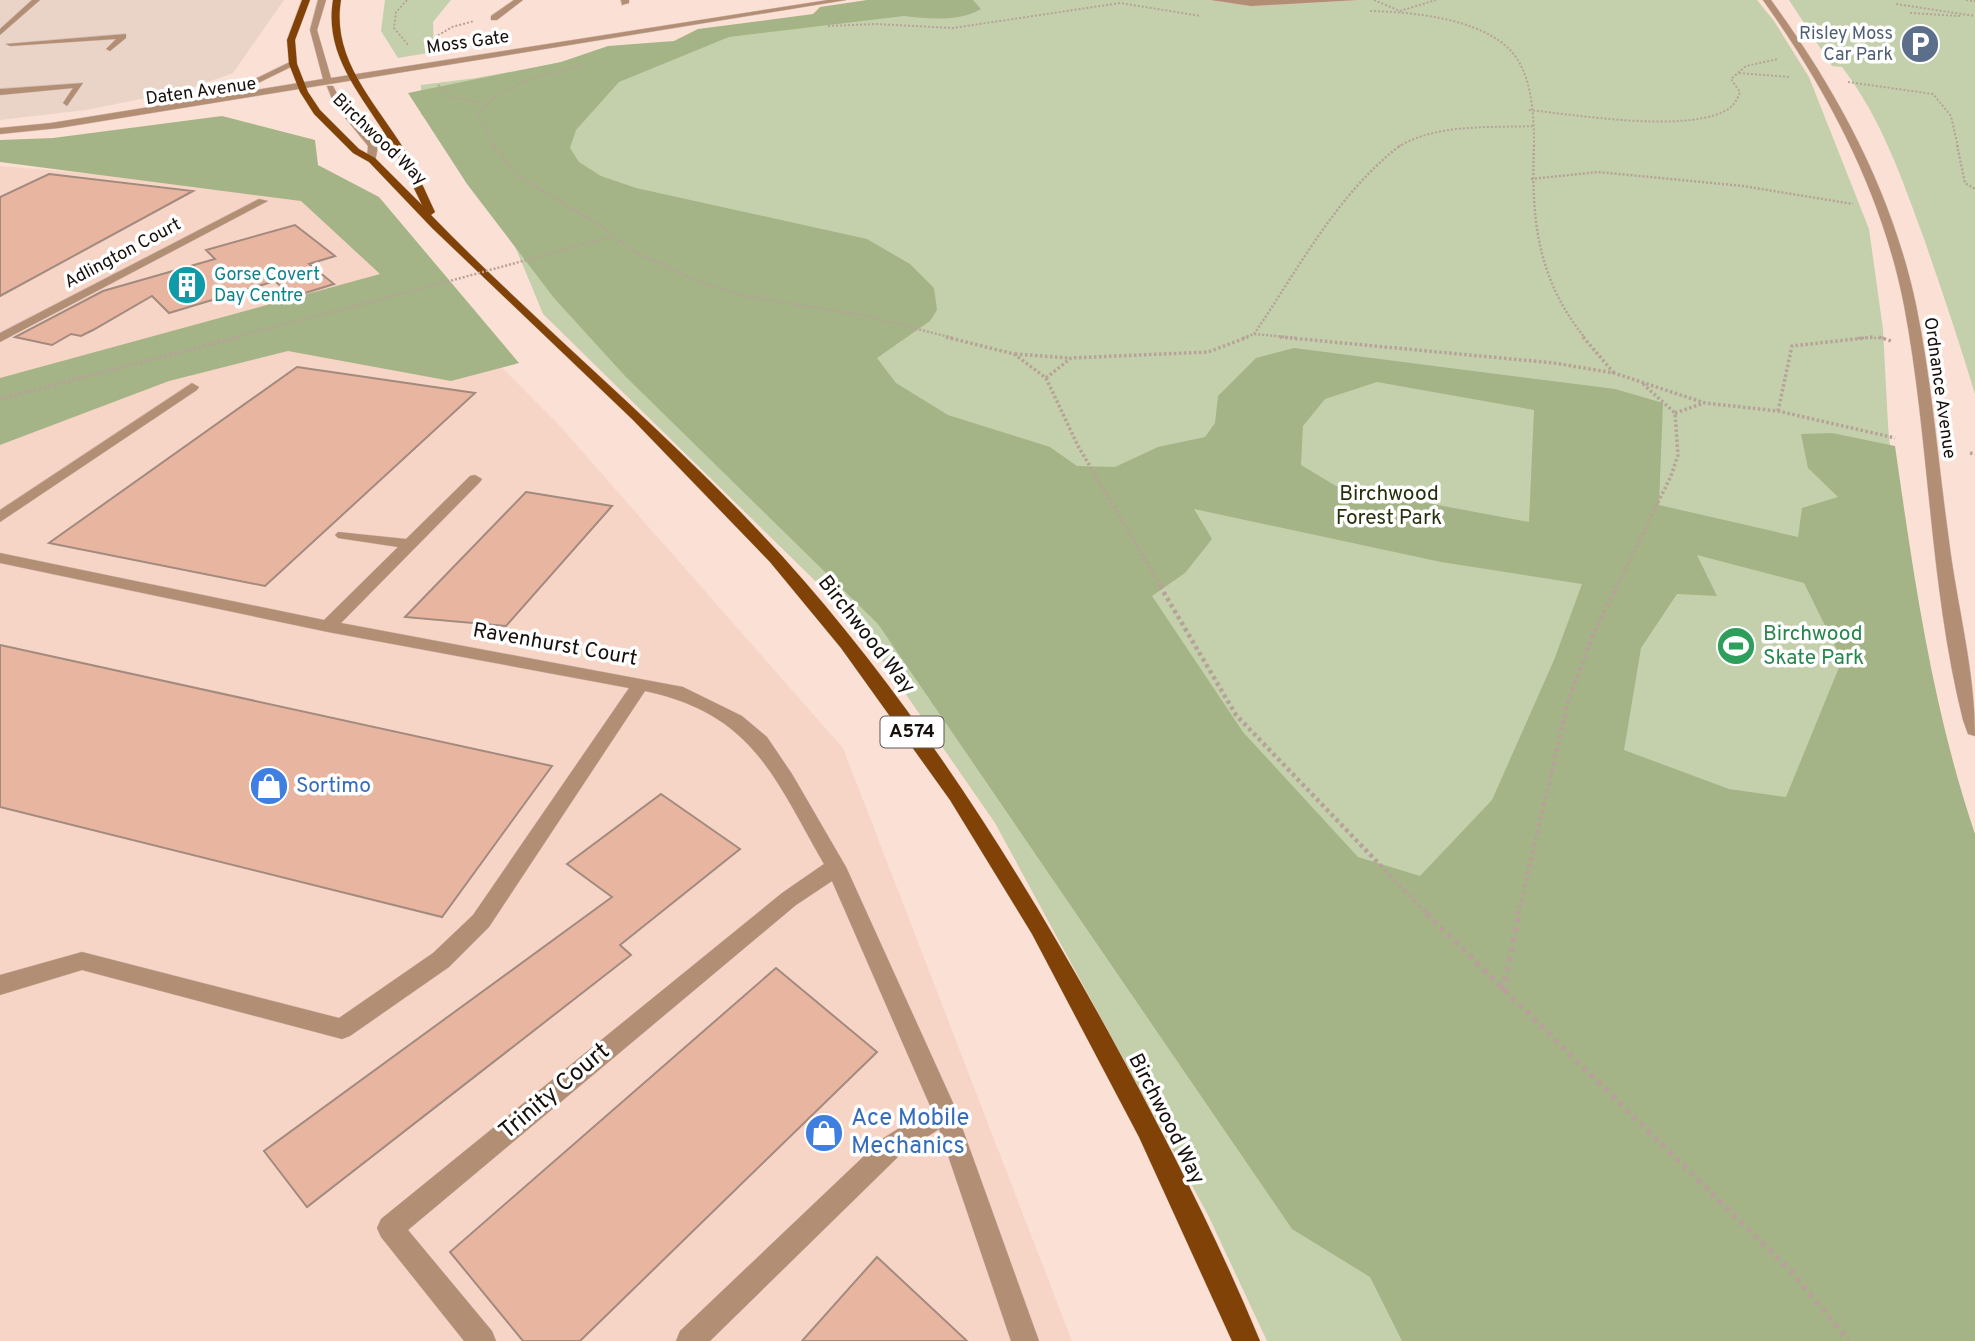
<svg xmlns="http://www.w3.org/2000/svg" width="1975" height="1341" font-family="Overpass,sans-serif">
<rect width="100%" height="100%" fill="#fbe1d5"/>
<path fill="#ead4c7" d="M0,0H284L233,73L186,90L86,110L0,120Z"/>
<path fill="#f7d5c6" d="M0,166L300,191L352,216L559,425L843,748L1072,1341H0Z"/>
<path fill="#c4d0ac" d="M385,0H451L433,22L434,52L398,58L381,31Z
M906,0H1757L1774,21L1809,77L1869,229L1883,329L1888,425L1975,1341H1267L1208,1215L995,823L853,618L543,314L507,227L441,134L421,114V85L476,78Z
M1789,0H1975V394C1959,341 1941,288 1923,236C1901,176 1881,118 1842,67L1832,66Z"/>
<path fill="#a5b486" fill-rule="evenodd" d="M867,0H973L981,9C960,22 928,19 904,16L729,37L619,82L576,130L570,148L579,162L601,176L636,188L867,239L910,264L934,288L937,310L930,321L877,358L896,383L948,415L1050,447L1077,466L1115,467L1158,447L1205,437L1215,423L1218,396L1256,358L1294,348L1615,389L1663,403L1659,505L1798,537L1802,508L1838,497L1808,468L1801,434L1832,433L1895,446C1914,578 1932,707 1975,834V1341H1402L1370,1277L1292,1229L878,624L625,376L554,298L467,184L408,93L561,62L608,46L674,41L698,29L813,14L820,7ZM1377,382L1534,410L1529,522L1336,486L1301,465L1303,426L1325,399ZM1194,509L1441,562L1582,584L1554,660L1492,800L1420,876L1358,857L1243,732L1152,596L1185,573L1212,539ZM1697,555L1804,583L1842,660L1786,797L1729,789L1624,750L1641,648L1677,594L1717,596Z
M222,116L315,140L318,165L379,197L519,363L451,381L288,351L169,381L0,445V378L380,274L301,201L0,162V140L53,138Z"/>
<path fill="#e8b6a0" stroke="#a28a7f" stroke-width="2" d="M49,174L193,191L0,296V197Z
M295,225L335,256L309,264L334,284L292,297L275,281L169,313L152,296L93,330L81,336L71,334L52,345L15,337L103,291L215,259L206,250Z
M297,367L475,393L265,586L49,543Z
M526,492L612,506L506,626L405,617Z
M0,645L552,766L442,917L0,807Z
M661,794L740,849L620,945L631,955L307,1207L264,1151L612,897L567,864Z
M776,968L877,1052L580,1341H523L450,1252Z
M877,1257L967,1341H802Z"/>
<g fill="none" stroke-linecap="round" stroke-linejoin="round">
<g stroke="#d7bfb5" stroke-width="1">
<path id="minor" d="M32,0H40L0,35V29Z
M318,0H326L317,30L331,78L828,0H846L59,128L0,134V128L51,123L323,79L310,30Z
M514,0H523L497,20H491V16Z
M621,0H629V3L622,5Z
M1211,0H1357L1251,6Z
M1763,0H1771C1838,92 1892,192 1916,305C1932,383 1938,462 1949,541C1957,606 1975,670 1975,736L1968,734L1963,720C1929,584 1930,442 1904,305C1882,193 1829,93 1763,0Z
M126,34V38L110,51L106,49L116,39L10,46L6,44Z
M290,62L297,64L250,87L243,85Z
M83,83L67,106L63,103L73,88L0,95V89Z
M327,86H333L342,103L378,146L375,162L367,160L368,146L334,104Z
M259,199L268,201L0,342V333Z
M192,383L199,387L197,390L0,522V510Z
M475,475L482,479L480,482L341,623L683,687L742,716L767,737L792,774L846,867L954,1105L1039,1341H1011L939,1129L900,1155L710,1341H676L680,1331L882,1139L931,1108L832,881L796,905L408,1230L492,1331L496,1341H464L381,1237L377,1228L381,1219L782,893L824,864C774,777 753,714 645,691L489,927L449,967L350,1036L342,1039L82,970L0,995V975L82,952L339,1018L433,953L473,915L629,688L328,632L0,563V553L324,620L398,547L338,538L335,535L338,532L406,539L470,476Z"/>
</g>
<g stroke="#d7bfb5" stroke-width="1">
<path id="major" d="M302,0H310L295,40L297,64L308,92L320,110L359,149L375,158L422,205C411,182 400,159 387,137C360,93 324,55 333,0H341C331,59 375,102 404,149C416,169 425,191 435,212L431,215C545,332 672,435 782,556C912,700 1017,866 1110,1035C1164,1134 1217,1237 1260,1341H1232L1139,1137L1032,934L950,800L841,648L770,562L633,420L432,228L369,162L353,153L314,114L300,92L289,64L287,40Z"/>
</g>
<path stroke="#b6a298" stroke-width="2" stroke-dasharray="2 2" stroke-linecap="butt" d="M407,0L396,12L394,28L409,46
M1374,0L1400,11L1436,0
M1966,0L1975,1
M1896,4L1975,16
M1370,11C1414,12 1495,19 1519,62C1533,86 1534,121 1534,147
M1910,13L1960,16
M828,26L876,24L953,28L1120,3L1201,16
M437,43V36L452,27L474,21
M1739,73L1790,77
M1848,82L1933,94L1951,116L1958,147
M438,85L452,97L484,103
M1529,110C1578,115 1679,132 1723,112C1732,108 1737,101 1740,92L1731,79L1746,66L1778,59
M494,147L478,114C502,82 548,74 585,65
M1398,147C1437,123 1491,128 1534,126"/>
<path stroke="#b6a298" stroke-width="2.5" stroke-dasharray="2 2" stroke-linecap="butt" d="M493,145L519,177L600,225L633,251L699,282L744,296L862,315L953,338
M1534,145C1531,218 1537,279 1585,338
M1957,145L1965,183L1975,189
M1531,179L1598,172L1743,186L1853,204
M592,242L612,237
M1254,334C1298,270 1338,192 1401,145
M232,338L428,287
M1243,338L1254,334L1298,338
M1858,338H1884"/>
<path stroke="#b6a298" stroke-width="3.5" stroke-dasharray="2.5 2.5" stroke-linecap="butt" d="M946,337L1014,354L1046,378L1078,446L1162,588
M1280,337L1554,363L1614,373L1705,403L1778,411L1895,438
M1583,337L1614,373
M1879,337L1891,341
M1015,354L1069,358
M1046,378L1071,358L1208,352L1248,337
M0,399L239,337
M1778,411L1792,346L1873,337
M1675,413L1704,403
M1970,453L1975,454
M1616,588L1671,476L1678,455L1675,413L1643,384"/>
<path stroke="#b6a298" stroke-width="4.5" stroke-dasharray="3.5 3.5" stroke-linecap="butt" d="M1160,586L1236,715L1428,915
M1518,915L1569,698L1593,635L1617,586"/>
<path stroke="#b6a298" stroke-width="6" stroke-dasharray="5 5" stroke-linecap="butt" d="M1426,913L1791,1271L1849,1341
M1503,991L1519,913"/>
<use href="#minor" fill="#b28e75" fill-rule="evenodd"/>
<use href="#major" fill="#804206" fill-rule="evenodd"/>
<path stroke="#b6a298" stroke-width="2.5" stroke-dasharray="2 2" stroke-linecap="butt" d="M428,287L592,242"/>
</g>
<defs>
<g id="parking-disc" transform="scale(2.0125)"><circle r="9.5" fill="#5c6f8a" stroke="#fff"/><path d="M-3.5-5.5H1a3.5 3.5 0 0 1 0 7H-1V5.5H-3.5ZM-1-3.4V-.6H.8a1.4 1.4 0 0 0 0-2.8Z" fill="#fff"/></g>
<g id="building-disc" transform="scale(2.0125)"><circle r="9.5" fill="#0f9aa8" stroke="#fff"/><path d="M-4-6H4V6H1V3H-1V6H-4ZM-2.5-4.3h1.7v1.8h-1.7ZM.8-4.3h1.7v1.8H.8ZM-2.5-1h1.7V.8h-1.7ZM.8-1h1.7V.8H.8Z" fill="#fff"/></g>
<g id="stadium-disc" transform="scale(2.0125)"><circle r="9.5" fill="#2e9e5b" stroke="#fff"/><path d="M0-5a6.5 5 0 1 0 0 10a6.5 5 0 1 0 0-10ZM-3.5-1.8h7v3.6h-7Z" fill="#fff"/></g>
<g id="shop-disc" transform="scale(2.0125)"><circle r="9.5" fill="#3f7fe0" stroke="#fff"/><path d="M-5-2.5h2.3a2.7 3.5 0 0 1 5.4 0H5L5.5 6h-11ZM-1.5-2.5h3a1.5 2.3 0 0 0-3 0Z" fill="#fff"/></g>
</defs>
<g fill-rule="evenodd">
<use href="#parking-disc" x="1920" y="44"/>
<use href="#building-disc" x="187" y="285"/>
<use href="#stadium-disc" x="1736" y="646"/>
<use href="#shop-disc" x="269" y="786"/>
<use href="#shop-disc" x="824" y="1133"/>
</g>
<g text-anchor="middle" dominant-baseline="central" stroke-width="7" stroke-linejoin="round" paint-order="stroke">
<g font-size="18" fill="#4e5e75" stroke="#fff" text-anchor="end">
<text x="1893" y="34">Risley Moss<tspan x="1893" dy="21">Car Park</tspan></text>
</g>
<g font-size="18" fill="#170f0b" stroke="#fff">
<text transform="translate(468 43) rotate(-8)">Moss Gate</text>
<text transform="translate(201 92) rotate(-8)">Daten Avenue</text>
<text transform="translate(379 140) rotate(44)">Birchwood Way</text>
<text transform="translate(123 254) rotate(-28)">Adlington Court</text>
<text transform="translate(1939 388) rotate(82)">Ordnance Avenue</text>
</g>
<g font-size="18" fill="#0d838f" stroke="#fff" text-anchor="start">
<text x="214" y="275">Gorse Covert<tspan x="214" dy="21">Day Centre</tspan></text>
</g>
<rect fill="#fff" stroke="#5d5754" stroke-width="2" x="880.5" y="716.5" width="63" height="31" rx="5"/>
<g font-size="19" font-weight="bold" fill="#170f0b">
<text x="912" y="732">A574</text>
</g>
<g font-size="21" fill="#27300d" stroke="#fff">
<text x="1389" y="494">Birchwood<tspan x="1389" dy="24">Forest Park</tspan></text>
</g>
<g font-size="21" fill="#27864d" stroke="#fff" text-anchor="start">
<text x="1763" y="634">Birchwood<tspan x="1763" dy="24">Skate Park</tspan></text>
</g>
<g font-size="21" fill="#170f0b" stroke="#fff">
<text transform="translate(866 635) rotate(52)">Birchwood Way</text>
<text transform="translate(555 645) rotate(10)">Ravenhurst Court</text>
<text transform="translate(1166 1119) rotate(63)">Birchwood Way</text>
</g>
<g font-size="21" fill="#366cbe" stroke="#fff" text-anchor="start">
<text x="296" y="786">Sortimo</text>
</g>
<g font-size="24" fill="#170f0b" stroke="#fff">
<text transform="translate(555 1092) rotate(-40)">Trinity Court</text>
</g>
<g font-size="24" fill="#366cbe" stroke="#fff" text-anchor="start">
<text x="851" y="1119">Ace Mobile<tspan x="851" dy="28">Mechanics</tspan></text>
</g>
</g>
</svg>
